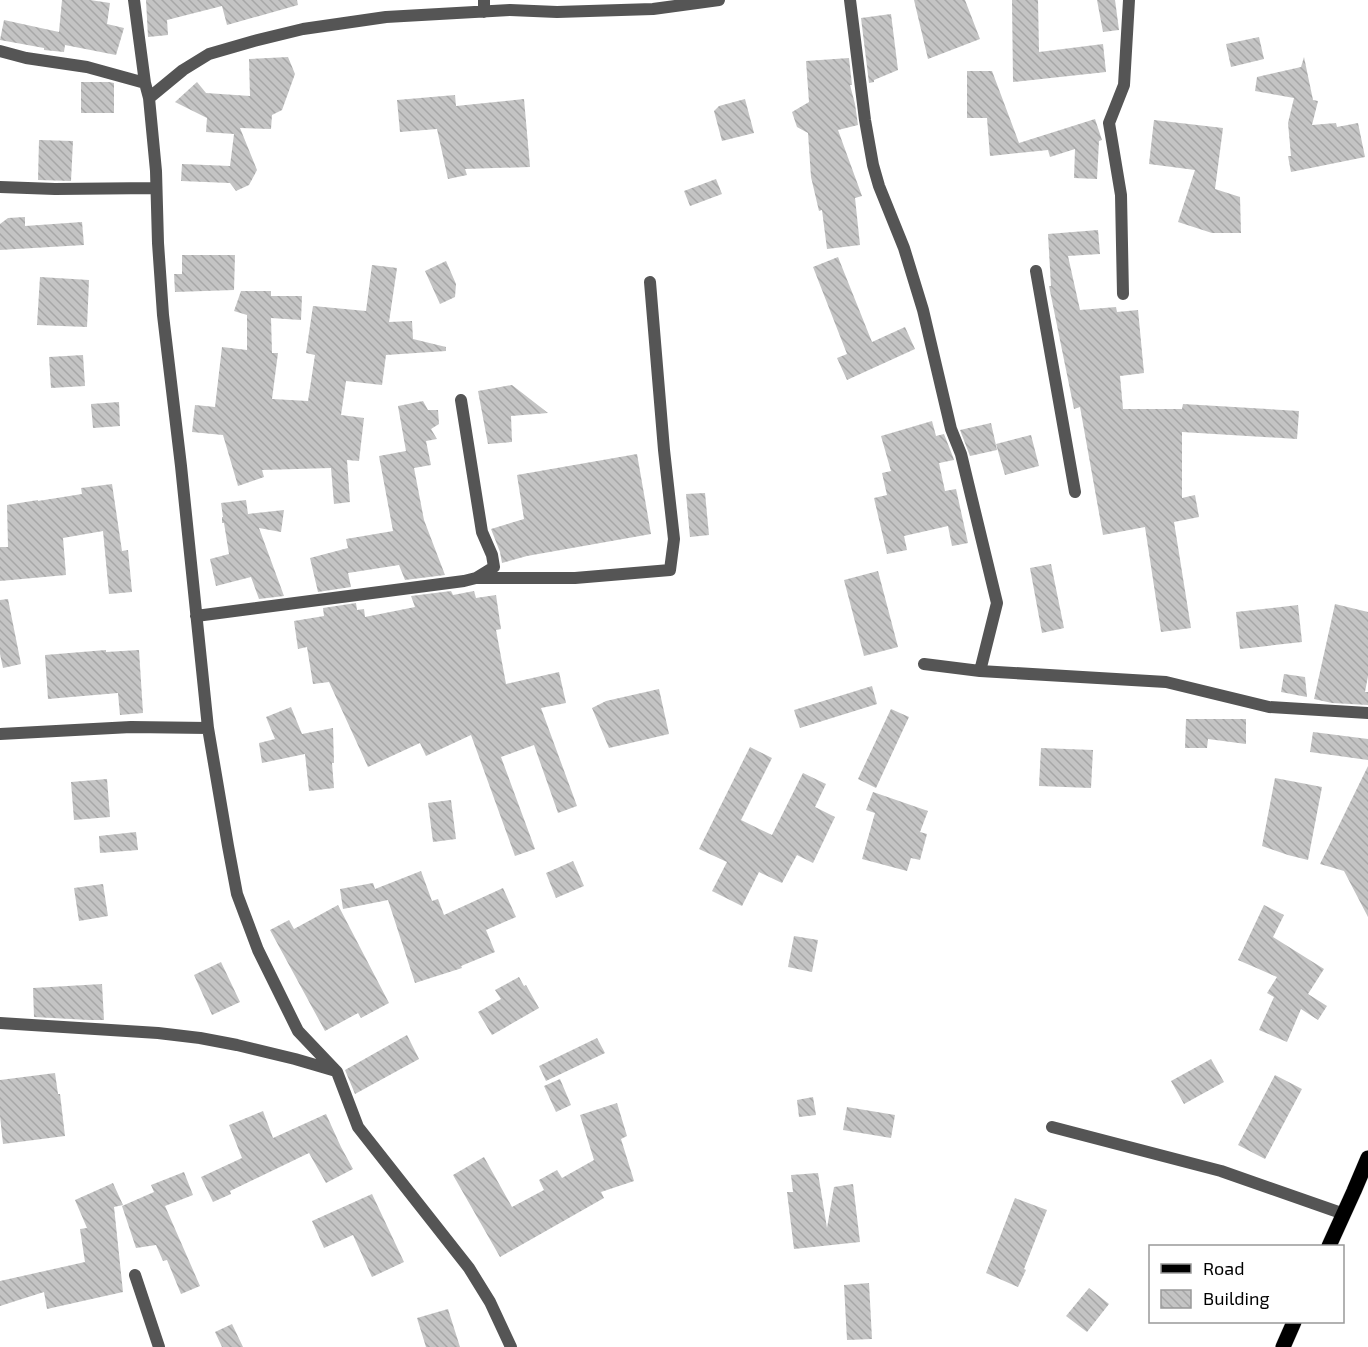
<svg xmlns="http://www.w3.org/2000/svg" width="1368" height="1347" font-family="'Exo 2',sans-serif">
<defs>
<pattern id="building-back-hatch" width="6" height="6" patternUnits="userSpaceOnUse" patternTransform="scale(1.5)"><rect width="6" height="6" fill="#c4c4c4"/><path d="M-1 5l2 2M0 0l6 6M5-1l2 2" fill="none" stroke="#a7a7a7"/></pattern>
</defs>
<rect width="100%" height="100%" fill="#fff"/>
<path fill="url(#building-back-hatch)" d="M62,0H90L110,3L107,24L124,28L116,55L65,45L64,52L44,50V48L0,40L4,20L59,32Z
M146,0H297L298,5L227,25L222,6L167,20L168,35L148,37Z
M914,0H965L980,39L928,59Z
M1012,0H1038L1039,52L1103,44L1106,72L1013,82Z
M1097,0H1115L1119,30L1103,32Z
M891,14L898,70L874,80V82L869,83L861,18Z
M1259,37L1264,59L1231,67L1226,44Z
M288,57L295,74L282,110L272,115L271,129L240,128L257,170L249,185L236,191L230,183L181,181L182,164L230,166L234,134L206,132L207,118L175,102L197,82L206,93L250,96L249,59Z
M1304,57L1313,100L1318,101L1312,125L1336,123L1337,127L1358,123L1365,157L1291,172L1288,156H1291L1288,123L1294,98L1255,91L1257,77L1301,67Z
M849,58L852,85H850L855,104L858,125L838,130L862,196L855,198L860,245L827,249L822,210L819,211L811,177L808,133L797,127L792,112L809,102L806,61Z
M967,71H992L1019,143L1095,119L1102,140L1099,141L1097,179L1074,178L1075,149L1050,157L1048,150L990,156L987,118H967Z
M81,82H109L114,83V113H81Z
M455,95L456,106L524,99L530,167L465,169L467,175L448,179L437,129L400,132L397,100Z
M745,99L754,133L722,141L714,111L719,106Z
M1154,120L1223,128L1215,189L1240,197L1241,233H1212L1178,222L1195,170L1149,164Z
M39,140L73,141L71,181L38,180Z
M716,179L722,194L690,206L684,191Z
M25,217V226L82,222L84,245L0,250V224L8,218Z
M1098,230L1100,254L1068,256L1080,310L1116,307L1117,312L1138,310L1144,373L1120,376L1123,409H1182L1183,404L1299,411L1297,439L1182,432V498L1195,495L1199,517L1174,522L1191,628L1161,632L1145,527L1103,535L1080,407L1074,409L1049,286H1051L1048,234Z
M182,255H235L234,290L175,292L174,274H182Z
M838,257L872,342L905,327L915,349L847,380L837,358L847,354L813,267Z
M446,261L456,284L455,297L440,304L425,271Z
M372,265L397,268L389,322L412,321L413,339L446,347V351L386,355L382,385L346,381L341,415L364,418L359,461L347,460L350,502L334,504L331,468L262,470L264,477L238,486L223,435L192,432L195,405L215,407L222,347L247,350V315L234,311L241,291H271V296H302L301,320L271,318L272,353H278L272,399L308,401L315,355L306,353L313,306L366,311Z
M40,277L89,280L87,327L37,325Z
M83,355L85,386L51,388L49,357Z
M512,385L548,413L511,416L512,442L488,444L478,391Z
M423,401L428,410H438L439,424L431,429L437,439L426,441L431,465L414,468L424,520L445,575L405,580L399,565L348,573L351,587L318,592L310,558L348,548L346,539L393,531L379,456L406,451L398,406Z
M119,402L120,426L93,428L91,404Z
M932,421L936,436L944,434L953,457L954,460L939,463L945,491L956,489L968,543L952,546L948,526L904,536L907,550L887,554L874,498L887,495L882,473L891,471L881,436Z
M991,423L997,450L970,456L960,430Z
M1031,435L1039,466L1005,475L996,444Z
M637,454L651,534L527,556L502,563L500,552L491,529L524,519L517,475Z
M112,484L122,551L128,550L132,592L109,594L103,531L63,538L66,575L0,581V547H8L7,505L38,500V501L82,494L81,488Z
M705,493L709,535L690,537L686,494Z
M246,500L248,514L284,510L281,532L259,528L284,596L259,599L251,577L216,586L210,559L229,554L224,523H222V517H223L221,503Z
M1051,564L1064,628L1042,633L1030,568Z
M878,571L898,647L864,656L844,580Z
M451,591L453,595L474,591L476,598L496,595L501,629L496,630L506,684L559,672L566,703L541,708L577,806L558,813L534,745L501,757L535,849L515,856L471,735L426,756L420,743L368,767L329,682L313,684L307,647L298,649L294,621L324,616L323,608L356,603L357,610L364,609L365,617L415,607L411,596Z
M8,599L21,664L3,668L0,654V600Z
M1335,604L1368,612V676L1365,692H1368V705L1332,703L1314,699Z
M1298,605L1302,642L1240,649L1236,612Z
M106,650V652L139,650L143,713L120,715L118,693L48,699L45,655Z
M1284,674L1305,677L1307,697L1281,692Z
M872,686L877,704L800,728L794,710Z
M659,689L669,734L609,748L592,708L606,701Z
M291,707L302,734L333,728L334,763H332L334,788L309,791L305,754L262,763L259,743L275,739L266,717Z
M891,709L909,717L876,788L858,779Z
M1186,719H1246V744L1208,739L1207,748H1185Z
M1313,732L1368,739V760L1310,752Z
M750,747L772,758L741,820L772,835L803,773L826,784L815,807L835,817L813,863L797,855L782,883L759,872L742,906L712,891L727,862L699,849Z
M1041,748L1093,750L1091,788L1039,786Z
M1368,766V917L1344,871L1320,864Z
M1275,778L1322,787L1308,860L1288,855L1262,846Z
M107,779L110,817L74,820L71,782Z
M873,792L928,811L920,832L927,834L920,860L911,858L907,871L862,859L875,813L866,810Z
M451,800L456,839L433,842L428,803Z
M136,832L138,850L100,853L99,836Z
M573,861L584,886L556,898L546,873Z
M421,871L432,901L438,899L444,915L503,888L516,917L486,930L495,952L461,966L462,968L415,983L388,900L343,909L340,889L373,883L375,889Z
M103,884L108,916L79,921L74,888Z
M338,905L389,1003L361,1018L358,1013L325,1031L270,930L289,920L294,929Z
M1264,905L1284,915L1273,937L1324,969L1308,994L1327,1006L1318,1020L1301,1009L1287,1042L1259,1030L1274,997L1267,993L1277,977L1238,960Z
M794,936L818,940L812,972L788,967Z
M221,962L240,1002L212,1015L194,975Z
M519,977L524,986L526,985L539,1008L492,1035L478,1012L501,999L495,990Z
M102,984L104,1020H89L34,1017L33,988Z
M407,1035L419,1059L355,1094L345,1070Z
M597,1038L605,1053L546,1081L539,1066Z
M1211,1059L1224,1082L1184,1104L1171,1081Z
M55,1073L58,1094H60L65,1136L3,1144L0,1116V1080Z
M1275,1075L1302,1089L1265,1159L1238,1145Z
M560,1079L571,1105L556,1112L544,1086Z
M813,1097L816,1115L799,1117L797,1100Z
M617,1103L627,1136L621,1139L634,1181L601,1192L604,1198L500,1257L453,1175L484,1157L512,1207L544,1190L539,1180L557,1170L562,1178L594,1160L580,1115Z
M847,1107L895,1115L891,1138L843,1130Z
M263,1111L273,1138L326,1114L341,1147L353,1169L326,1183L309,1153L230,1191L231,1194L213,1202L201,1177L242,1158L229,1125Z
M184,1172L193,1195L165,1206L200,1286L181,1294L167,1260L163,1261L156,1245L136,1248L122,1206L154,1192L151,1185Z
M818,1173L827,1228L834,1187L853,1184L860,1242L794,1249L787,1192H793L791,1175Z
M113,1183L123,1205L114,1207L123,1292L47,1309L44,1292L0,1306V1281L85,1262L80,1229L87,1228L75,1200Z
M372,1194L404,1262L372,1277L353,1235L324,1248L312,1221Z
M1015,1198L1047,1210L1024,1269L1026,1270L1018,1287L986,1273Z
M869,1283L872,1339L847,1340L844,1285Z
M1089,1288L1109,1304L1087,1332L1066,1316Z
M448,1309L460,1347H426L417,1318Z
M232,1324L243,1347H222L215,1332Z"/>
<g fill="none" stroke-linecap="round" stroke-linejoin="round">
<g stroke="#dbdbdb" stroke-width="16">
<path id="primary" d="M1329,1246L1354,1191L1368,1158
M1283,1347L1294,1322"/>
</g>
<path stroke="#555" stroke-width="12" d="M134,0L145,83L149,98L156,171L158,243L163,315L181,466L208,728L228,846L237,894L258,950L298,1031L337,1072L358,1127L469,1268L490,1302L511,1347
M484,0V12
M850,0L865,120L873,165L879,186L904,248L923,310L951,429L961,454L997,603L980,671
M0,51L26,58L87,67L145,83
M149,98L183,70L209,54L254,41L303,29L386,17L510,10L557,12L653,9L719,0
M0,187L55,189L156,188
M1036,271L1075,492
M1123,294L1121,195L1109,123L1124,85L1129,0
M476,578H575L670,570L674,539L664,450L650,282
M196,616L464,581L476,578L494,567L492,555L482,532L461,400
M924,664L980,671L1166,682L1269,707L1368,713
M0,734L131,727L208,728
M0,1023L158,1033L200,1038L237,1045L295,1059L336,1071
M1052,1127L1221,1171L1344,1214
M135,1275L159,1347"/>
<use href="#primary" stroke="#000" stroke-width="15"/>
</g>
<rect x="1149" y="1245" width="195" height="78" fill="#ffffff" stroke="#999999" stroke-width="1.5"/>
<rect x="1161" y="1264" width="30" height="9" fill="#000000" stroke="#999999" stroke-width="1.5"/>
<text x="1203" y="1275" font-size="18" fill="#000000">Road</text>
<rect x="1161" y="1290" width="30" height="18" fill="url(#building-back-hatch)" stroke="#999999" stroke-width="1.5"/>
<text x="1203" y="1305" font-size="18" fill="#000000">Building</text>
</svg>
